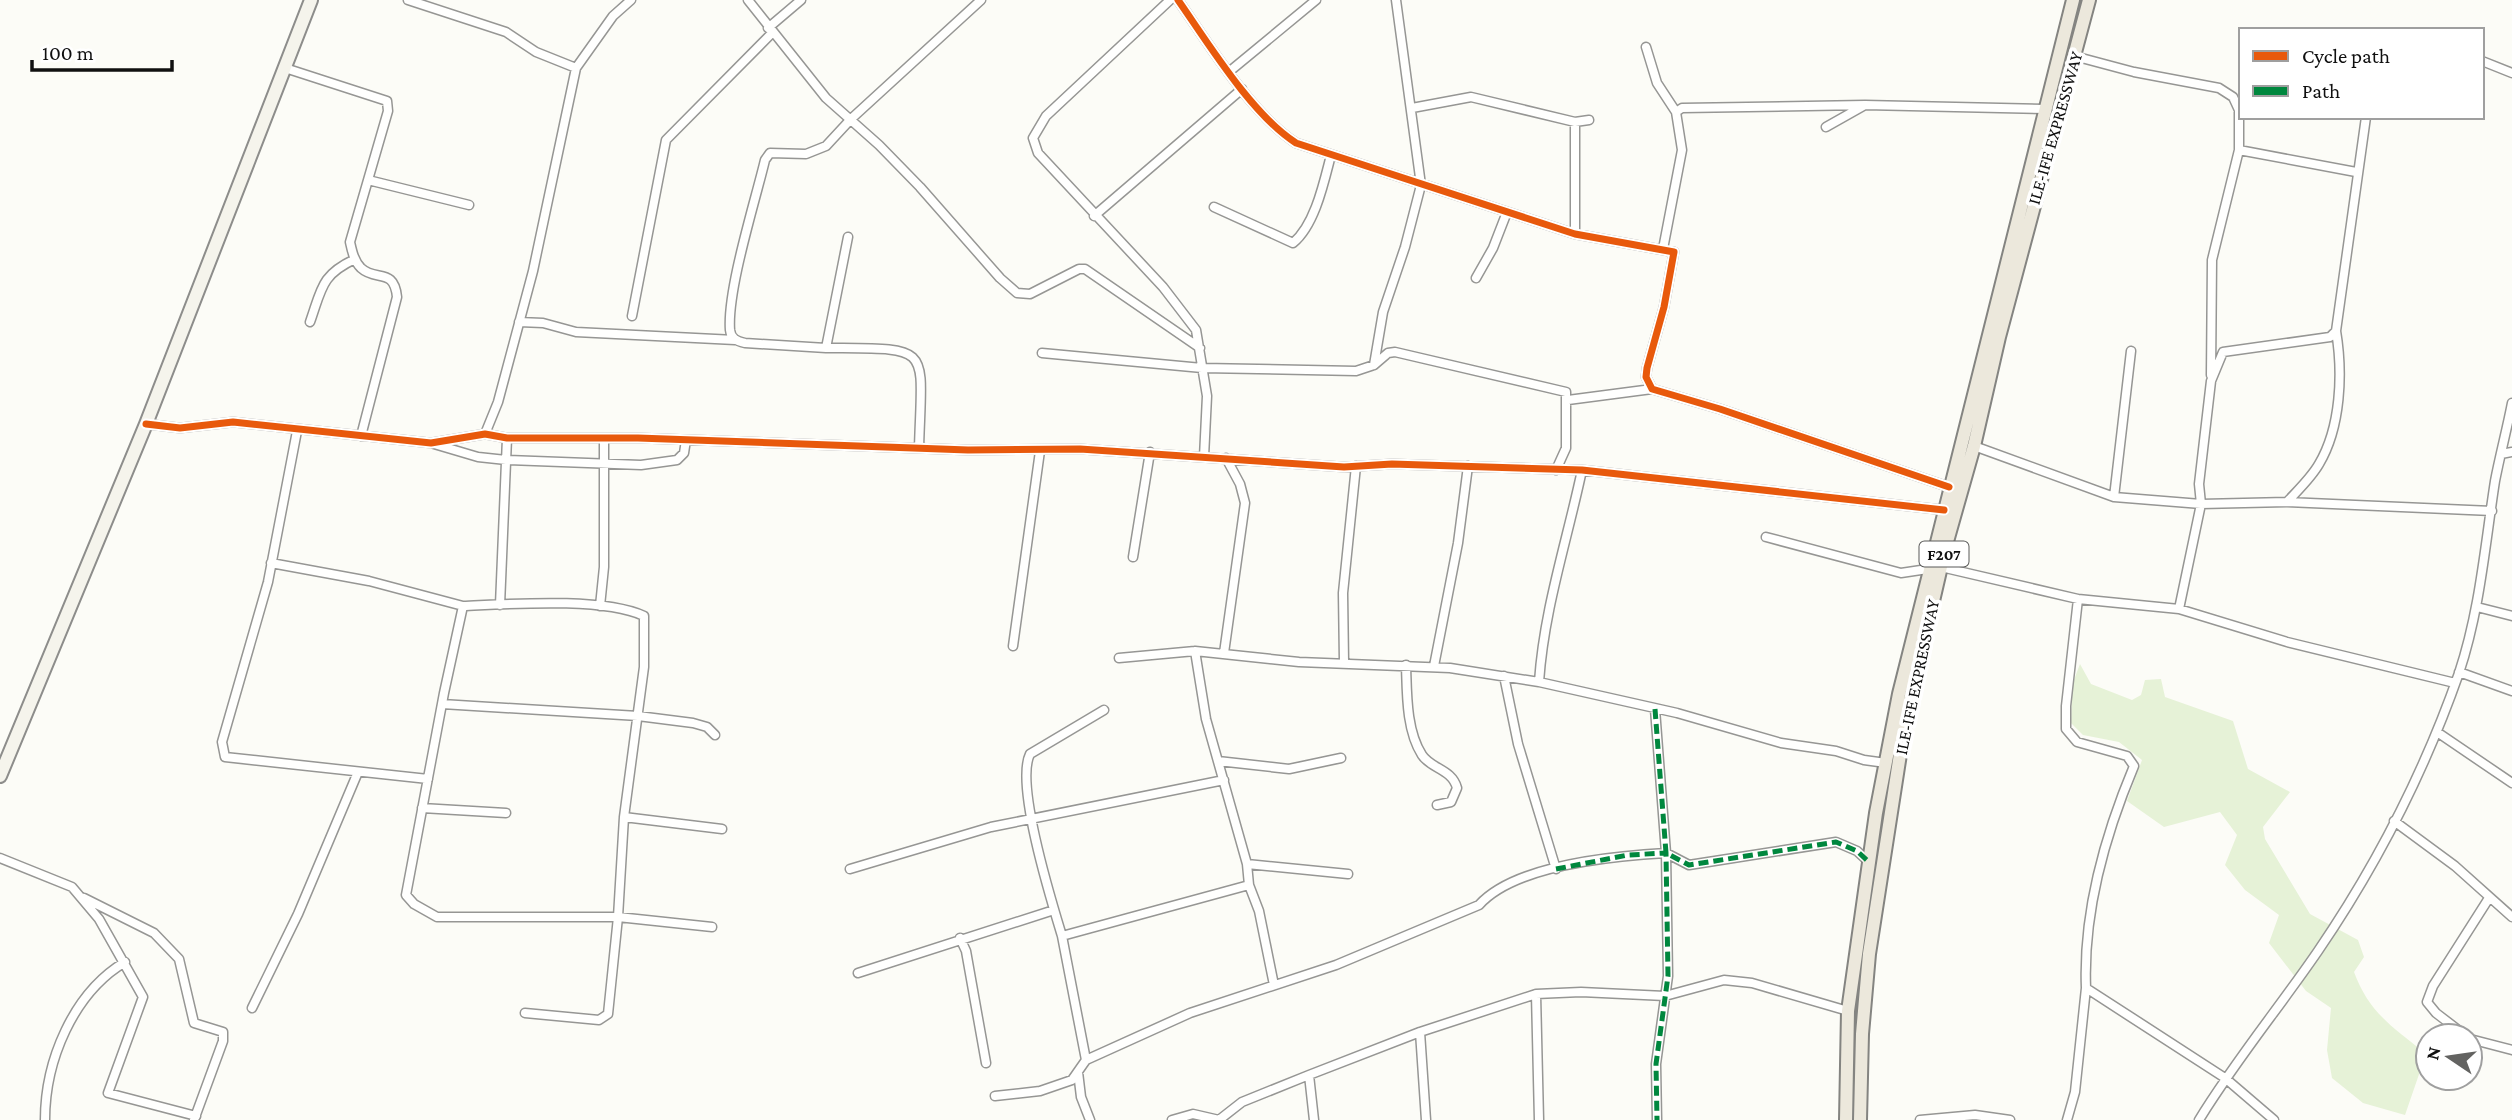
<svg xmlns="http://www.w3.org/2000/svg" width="2512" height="1120" font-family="'Crimson Pro',serif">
<rect width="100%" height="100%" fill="#fcfcf7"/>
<path fill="#e6f2d7" d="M2080,664L2091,684L2132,700L2141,695L2145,680L2161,679L2165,697L2233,721L2248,769L2290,792L2263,827L2265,839L2310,914L2358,940L2364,957L2354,972C2369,1013 2393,1027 2426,1054L2405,1115L2363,1103L2332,1078L2327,1050L2331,1008L2306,991L2269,943L2279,915L2245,890L2225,865L2237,835L2220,812L2164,827L2127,801L2142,760L2119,742L2083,735L2071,723L2072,685Z"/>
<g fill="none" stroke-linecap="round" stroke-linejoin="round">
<g stroke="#969694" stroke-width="11">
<path id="minor" d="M408,0L506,32L536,52L576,68
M748,0L826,98L879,145L920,187L1000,278L1017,293L1030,294L1079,269H1085L1200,348
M1170,0L1046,116L1033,138L1038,153L1163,287L1196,330L1207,396L1204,457
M1178,0C1208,43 1252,115 1296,143L1575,234L1674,252L1664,307L1647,368L1646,377L1652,389L1720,409L1949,487
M768,28L801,0
M1646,47L1657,83L1676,112
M2074,56L2134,72L2219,88L2233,97L2239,110V150L2356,172
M2482,61L2512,73
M285,68L387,101L388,111L350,242C352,251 354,261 361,268C376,282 394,267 397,297L361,436
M1230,71L1316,0
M1412,108L1471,97L1575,122L1589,120
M1826,127L1865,105L2045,109
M368,180L469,205
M1214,207L1293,243C1315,225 1324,182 1331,155
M1094,216L1242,89
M1575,234V122
M848,237L826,348L745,343C737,341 731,339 730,330C727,290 755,202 765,160L770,153L806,154L826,146L851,119L981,0
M1663,249L1682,150L1676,112L1682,108L1865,105
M1476,278L1493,248L1507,212
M632,316L666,140L772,33
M310,322C322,288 321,275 355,259
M519,322L543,323L576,332L735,340
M826,348C934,349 922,343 919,448
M1042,353L1202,368L1356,371L1374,365L1383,312L1405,247L1421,185L1396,0
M1374,365L1388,353L1395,352L1566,392V448L1556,470
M2211,375L2212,260L2239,150
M1568,400L1652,389
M146,424L180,428L233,422L431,443L485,434L507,438H638L968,450L1080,449L1344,467L1392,464L1582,470L1944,510
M297,431L268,582L222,742L225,757L428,779
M485,434L498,402L533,271L576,68L613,16L631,0
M434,444L478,457L506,460L641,465L677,460L684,453L686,440
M1974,446L2114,497L2201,504L2287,502L2492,511
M2501,454L2512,452
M2114,497L2131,351
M2287,502C2298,490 2311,478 2319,464C2341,427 2343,373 2336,331
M1766,537L1901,573L1941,567L2078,599L2179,609L2287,642L2455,683
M1133,557L1150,452
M271,563L369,581L463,606L444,693L406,895L414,904L437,917H618L608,1014L599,1020L525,1013
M2078,599L2066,706V729L2077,742L2127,756L2134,766C2105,835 2083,914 2086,988L2225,1078L2274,1120
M500,605L507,438
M463,606C510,604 603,597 644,616V667L624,817L618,917L712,927
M600,606L604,567V438
M2477,607L2512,616
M2179,609L2201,504L2199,484L2211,381L2223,352L2330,337L2336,331L2366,117
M1013,646L1040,451
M1195,651L1206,719L1247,864L1249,885L1259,911L1274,985
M1224,653L1245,503L1240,484L1226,458
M1119,658L1195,651L1299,662L1450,668L1539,682L1677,713L1781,743L1836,751L1864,760L1886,763
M1344,662L1343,593L1356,466
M1406,665C1407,693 1406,730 1422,755C1431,769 1452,769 1457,788L1451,802L1437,805
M1434,666L1458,543L1468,466
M2459,672L2512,691
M1504,676L1518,744L1556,869
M1539,682C1544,609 1567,541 1582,470
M442,704L638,716L693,723L707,727L715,735
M1655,709L1666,853L1689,865L1836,842L1857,851L1870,863
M2437,732L2512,783
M1218,761L1289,769L1341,758
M422,808L506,813
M624,817L722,829
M2394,821L2455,866L2512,917
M0,858L72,887L99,919L143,997L108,1093L196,1116
M1247,864L1348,874
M850,869L991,827L1224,780
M84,898L154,933L179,959L194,1023L223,1032V1041L194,1120
M1062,936C1051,900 1015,784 1030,754L1104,710
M960,938L966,951L986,1063
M858,973L1054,910
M1536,994L1539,1120
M252,1008L298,914L358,772
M1420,1032L1426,1120
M2466,1036L2436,1013L2427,1002L2433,986L2489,898
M2470,1039L2512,1050
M1086,1060L1062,936L1249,885
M1078,1072L1081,1097L1090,1120
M1309,1075L1314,1120
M995,1096L1040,1091L1072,1080L1086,1060L1190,1013L1336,965L1479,905C1515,865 1613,856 1666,853L1668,976L1656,1064L1657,1120
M45,1120C45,1061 73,993 125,962
M1172,1120L1193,1114L1219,1120
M1219,1120L1242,1102L1309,1075L1420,1032L1536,994L1581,992L1665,996L1724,980L1752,983L1848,1011
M1920,1120L1975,1115L2010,1120
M2067,1120L2075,1092L2086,988
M2199,1120C2235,1061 2279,1008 2318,951C2376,866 2425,770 2459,673C2480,610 2485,545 2495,481C2500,455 2507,429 2512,403"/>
</g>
<g stroke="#8d8d8b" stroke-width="16">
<path id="secondary" d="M0,776L146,424L311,0"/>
</g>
<g stroke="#848481" stroke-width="16">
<path id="primary" d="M1846,1120L1848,1011L1876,813L1899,694L2073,0
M1860,1120L1862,1034L1869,954L1905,722L1946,545L1974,446L1999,337L2089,0"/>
</g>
<use href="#minor" stroke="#fffffe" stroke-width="8"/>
<use href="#secondary" stroke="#f5f4ec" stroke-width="12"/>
<use href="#primary" stroke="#ece8dc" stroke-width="12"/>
<path stroke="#00873e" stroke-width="5" stroke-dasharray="10 5" stroke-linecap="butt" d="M1655,709L1666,853L1689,865L1836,842L1857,851L1870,863
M1556,869L1628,855L1666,853L1668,976L1656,1064L1657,1120"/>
<g stroke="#fff" stroke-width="11">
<path id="cycleway" d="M1178,0C1208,43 1252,115 1296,143L1575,234L1674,252L1664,307L1647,368L1646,377L1652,389L1720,409L1949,487
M146,424L180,428L233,422L431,443L485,434L507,438H638L968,450L1080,449L1344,467L1392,464L1582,470L1944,510"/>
</g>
<use href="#cycleway" stroke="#e8590c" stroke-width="7"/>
</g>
<g text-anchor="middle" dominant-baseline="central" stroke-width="7" stroke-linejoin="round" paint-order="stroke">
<rect fill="#fff" stroke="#585858" stroke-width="2" x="1919.5" y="541.5" width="49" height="25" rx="5"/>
<g font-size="16" font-weight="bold" fill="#101010">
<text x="1944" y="554">F207</text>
</g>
<g font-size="18" fill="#101010" stroke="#fff">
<text transform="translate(2055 128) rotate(-74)">ILE-IFE EXPRESSWAY</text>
<text transform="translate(1917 677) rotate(-78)">ILE-IFE EXPRESSWAY</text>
</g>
</g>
<rect x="2239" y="28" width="245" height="91" fill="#ffffff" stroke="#9f9f9f" stroke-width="2"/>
<rect x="2253" y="51" width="35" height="10" fill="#e8590c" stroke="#9f9f9f" stroke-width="2"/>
<text x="2302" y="63" font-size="21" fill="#101010">Cycle path</text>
<rect x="2253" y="86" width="35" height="10" fill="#00873e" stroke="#9f9f9f" stroke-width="2"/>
<text x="2302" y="98" font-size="21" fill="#101010">Path</text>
<g transform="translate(2449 1057) rotate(283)"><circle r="33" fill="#ffffff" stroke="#9f9f9f" stroke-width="2"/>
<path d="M0-5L12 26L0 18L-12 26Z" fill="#636361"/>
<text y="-10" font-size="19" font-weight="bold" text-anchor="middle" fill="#101010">N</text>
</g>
<path d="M32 60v10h140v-10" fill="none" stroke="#101010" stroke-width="3.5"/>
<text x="42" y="60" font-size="21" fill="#101010" stroke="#ffffff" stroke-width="5" paint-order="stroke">100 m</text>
</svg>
